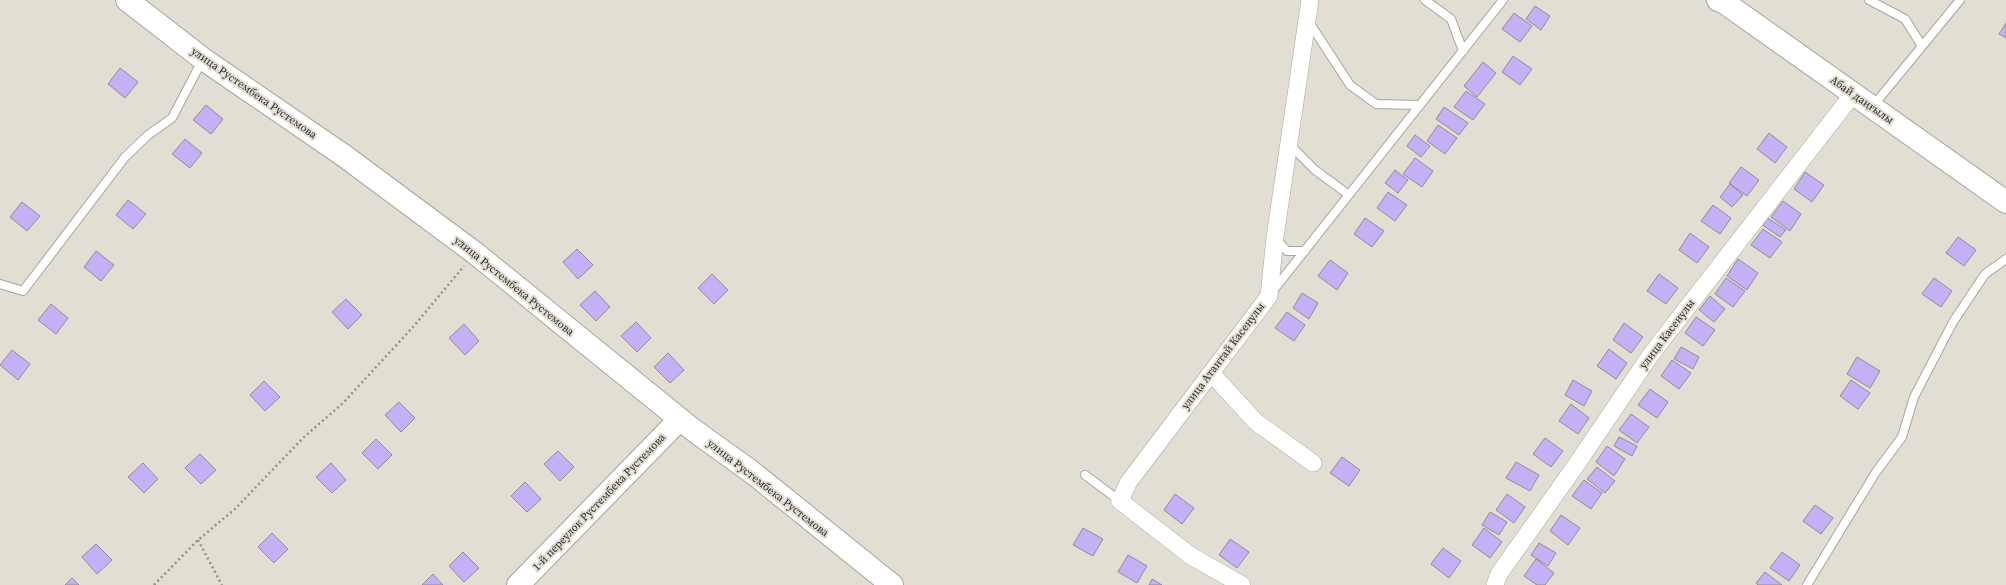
<svg xmlns="http://www.w3.org/2000/svg" width="2006" height="585" font-family="'Source Serif 4',serif">
<rect width="100%" height="100%" fill="#e2ded4"/>
<path fill="#c4b1f5" stroke="#908d97" d="M1535,6L1550,16L1541,30L1526,19Z
M1514,13L1532,26L1520,42L1502,29Z
M2006,23V38L1999,34Z
M1513,56L1532,69L1520,85L1502,72Z
M1483,62L1496,73L1477,97L1464,86Z
M120,68L138,82L125,98L108,84Z
M1466,91L1485,104L1473,120L1454,107Z
M206,105L223,119L211,134L193,120Z
M1444,107L1468,123L1459,135L1436,119Z
M1438,125L1457,138L1445,154L1427,141Z
M1769,133L1787,147L1775,163L1757,149Z
M1415,135L1430,146L1421,157L1407,146Z
M185,139L202,153L190,168L172,154Z
M1415,158L1433,171L1422,187L1403,174Z
M1741,167L1759,180L1747,196L1729,183Z
M1395,170L1408,180L1398,193L1385,183Z
M1805,172L1824,185L1812,202L1794,189Z
M1730,184L1743,195L1732,207L1720,197Z
M1388,192L1407,205L1395,221L1377,208Z
M128,200L146,214L133,229L116,215Z
M1783,201L1801,214L1790,231L1771,217Z
M22,202L40,216L27,231L10,217Z
M1713,205L1731,218L1720,234L1701,221Z
M1766,217L1786,230L1780,237L1761,224Z
M1365,218L1384,231L1372,247L1354,234Z
M1763,229L1782,242L1770,258L1751,245Z
M1690,233L1709,247L1697,263L1679,250Z
M1958,237L1976,250L1964,266L1946,253Z
M577,249L593,265L578,279L563,262Z
M96,251L114,265L101,281L84,267Z
M1738,259L1758,273L1747,290L1727,276Z
M1330,260L1348,273L1337,290L1318,276Z
M712,274L728,290L714,304L698,288Z
M1659,274L1678,288L1666,304L1647,291Z
M1726,278L1745,291L1733,307L1715,294Z
M1934,278L1952,291L1941,307L1922,294Z
M595,291L610,307L596,321L580,305Z
M1302,293L1318,303L1309,319L1293,308Z
M1710,296L1725,309L1714,322L1699,310Z
M346,299L362,315L348,329L332,312Z
M51,304L68,318L56,334L38,320Z
M1287,312L1305,325L1294,341L1275,328Z
M1696,317L1715,330L1703,346L1685,333Z
M636,322L651,338L637,352L621,336Z
M1624,323L1643,337L1631,353L1613,340Z
M464,324L479,341L465,355L449,338Z
M1681,347L1699,357L1693,369L1674,359Z
M1609,349L1627,363L1616,379L1597,366Z
M12,350L30,364L18,380L0,365Z
M668,353L684,370L670,383L654,367Z
M1857,357L1880,371L1870,388L1847,374Z
M1672,360L1691,373L1679,389L1661,376Z
M1573,380L1592,391L1584,406L1565,395Z
M1851,380L1870,393L1858,409L1840,396Z
M264,381L280,397L265,411L250,395Z
M1650,389L1668,402L1657,418L1638,405Z
M399,402L415,418L401,432L385,415Z
M1571,404L1589,418L1578,434L1559,421Z
M1631,414L1649,427L1637,443L1619,430Z
M1619,437L1637,446L1632,456L1614,446Z
M1545,438L1563,451L1551,467L1533,454Z
M376,439L392,455L378,469L362,453Z
M1607,446L1625,459L1614,476L1596,462Z
M558,451L574,467L560,481L544,464Z
M200,454L216,470L201,484L185,468Z
M1342,457L1360,470L1349,486L1330,473Z
M1516,462L1539,475L1530,491L1506,478Z
M143,463L158,479L144,493L128,477Z
M331,463L346,480L332,493L316,477Z
M1597,467L1615,481L1605,493L1587,479Z
M1584,480L1602,493L1591,509L1572,496Z
M525,482L541,499L527,512L511,496Z
M1175,494L1194,508L1182,524L1164,510Z
M1507,494L1525,507L1514,523L1496,510Z
M1815,505L1833,518L1821,534L1803,521Z
M1490,512L1507,522L1499,535L1482,525Z
M1561,515L1580,528L1568,545L1550,531Z
M1083,528L1103,539L1093,556L1073,545Z
M1484,528L1502,542L1490,558L1472,545Z
M272,533L288,549L274,563L258,547Z
M1230,539L1249,552L1237,568L1219,555Z
M1539,543L1556,553L1548,566L1531,555Z
M96,544L112,560L97,574L82,557Z
M1443,548L1461,561L1449,578L1431,564Z
M463,552L479,568L464,582L449,566Z
M1782,552L1800,565L1789,581L1770,568Z
M1128,555L1147,566L1137,583L1118,572Z
M1536,559L1554,573L1545,585H1537L1524,576Z
M1765,572L1782,585H1758L1756,583Z
M433,574L443,585H422Z
M72,578L79,585H65Z
M1152,579L1162,585H1149Z"/>
<g fill="none" stroke-linecap="round" stroke-linejoin="round">
<g stroke="#a9a59c" stroke-width="10">
<path id="lane" d="M1425,0L1451,19L1463,51
M1869,0L1905,19L1922,46
M1309,22L1350,85L1376,104L1420,105
M1873,106L1960,0
M1289,144L1315,170L1349,195
M1275,238L1287,251H1305
M0,284L23,291L125,157L148,135L172,118L203,59
M1272,292L1503,0
M1085,475L1120,501
M1807,585L1876,472L1902,437L1914,397L1953,322L1985,274L2006,259"/>
</g>
<g stroke="#a9a59c" stroke-width="18">
<path id="street" d="M1211,373L1256,422L1313,463
M1242,585L1191,556L1120,501L1128,483L1269,296L1275,237L1310,0
M1495,585L1499,574L1574,468L1652,353L1853,94"/>
</g>
<g stroke="#a9a59c" stroke-width="24">
<path id="secondary" d="M127,0L203,59L343,155L475,253L692,429L753,473L892,585
M1718,0L1725,3L2006,202
M518,585L680,419"/>
</g>
<path stroke="#949189" stroke-width="2.5" stroke-dasharray="2 3" stroke-linecap="butt" d="M198,540L222,585
M154,585L198,540L235,509L303,438L343,403L413,327L464,266"/>
<use href="#lane" stroke="#fff" stroke-width="8"/>
<use href="#street" stroke="#fff" stroke-width="17"/>
<use href="#secondary" stroke="#fff" stroke-width="22"/>
</g>
<g text-anchor="middle" dominant-baseline="central" stroke-width="4" stroke-linejoin="round" paint-order="stroke">
<g font-size="11" fill="#292723" stroke="#e2ded4">
<text transform="translate(254 93) rotate(35)">улица Рустембека Рустемова</text>
<text transform="translate(1862 100) rotate(35)">Абай даңғылы</text>
<text transform="translate(514 286) rotate(39)">улица Рустембека Рустемова</text>
<text transform="translate(1667 334) rotate(-53)">улица Касенулы</text>
<text transform="translate(1223 356) rotate(-53)">улица Атантай Касенулы</text>
<text transform="translate(768 488) rotate(38)">улица Рустембека Рустемова</text>
<text transform="translate(599 502) rotate(-46)">1-й переулок Рустембека Рустемова</text>
</g>
</g>
</svg>
